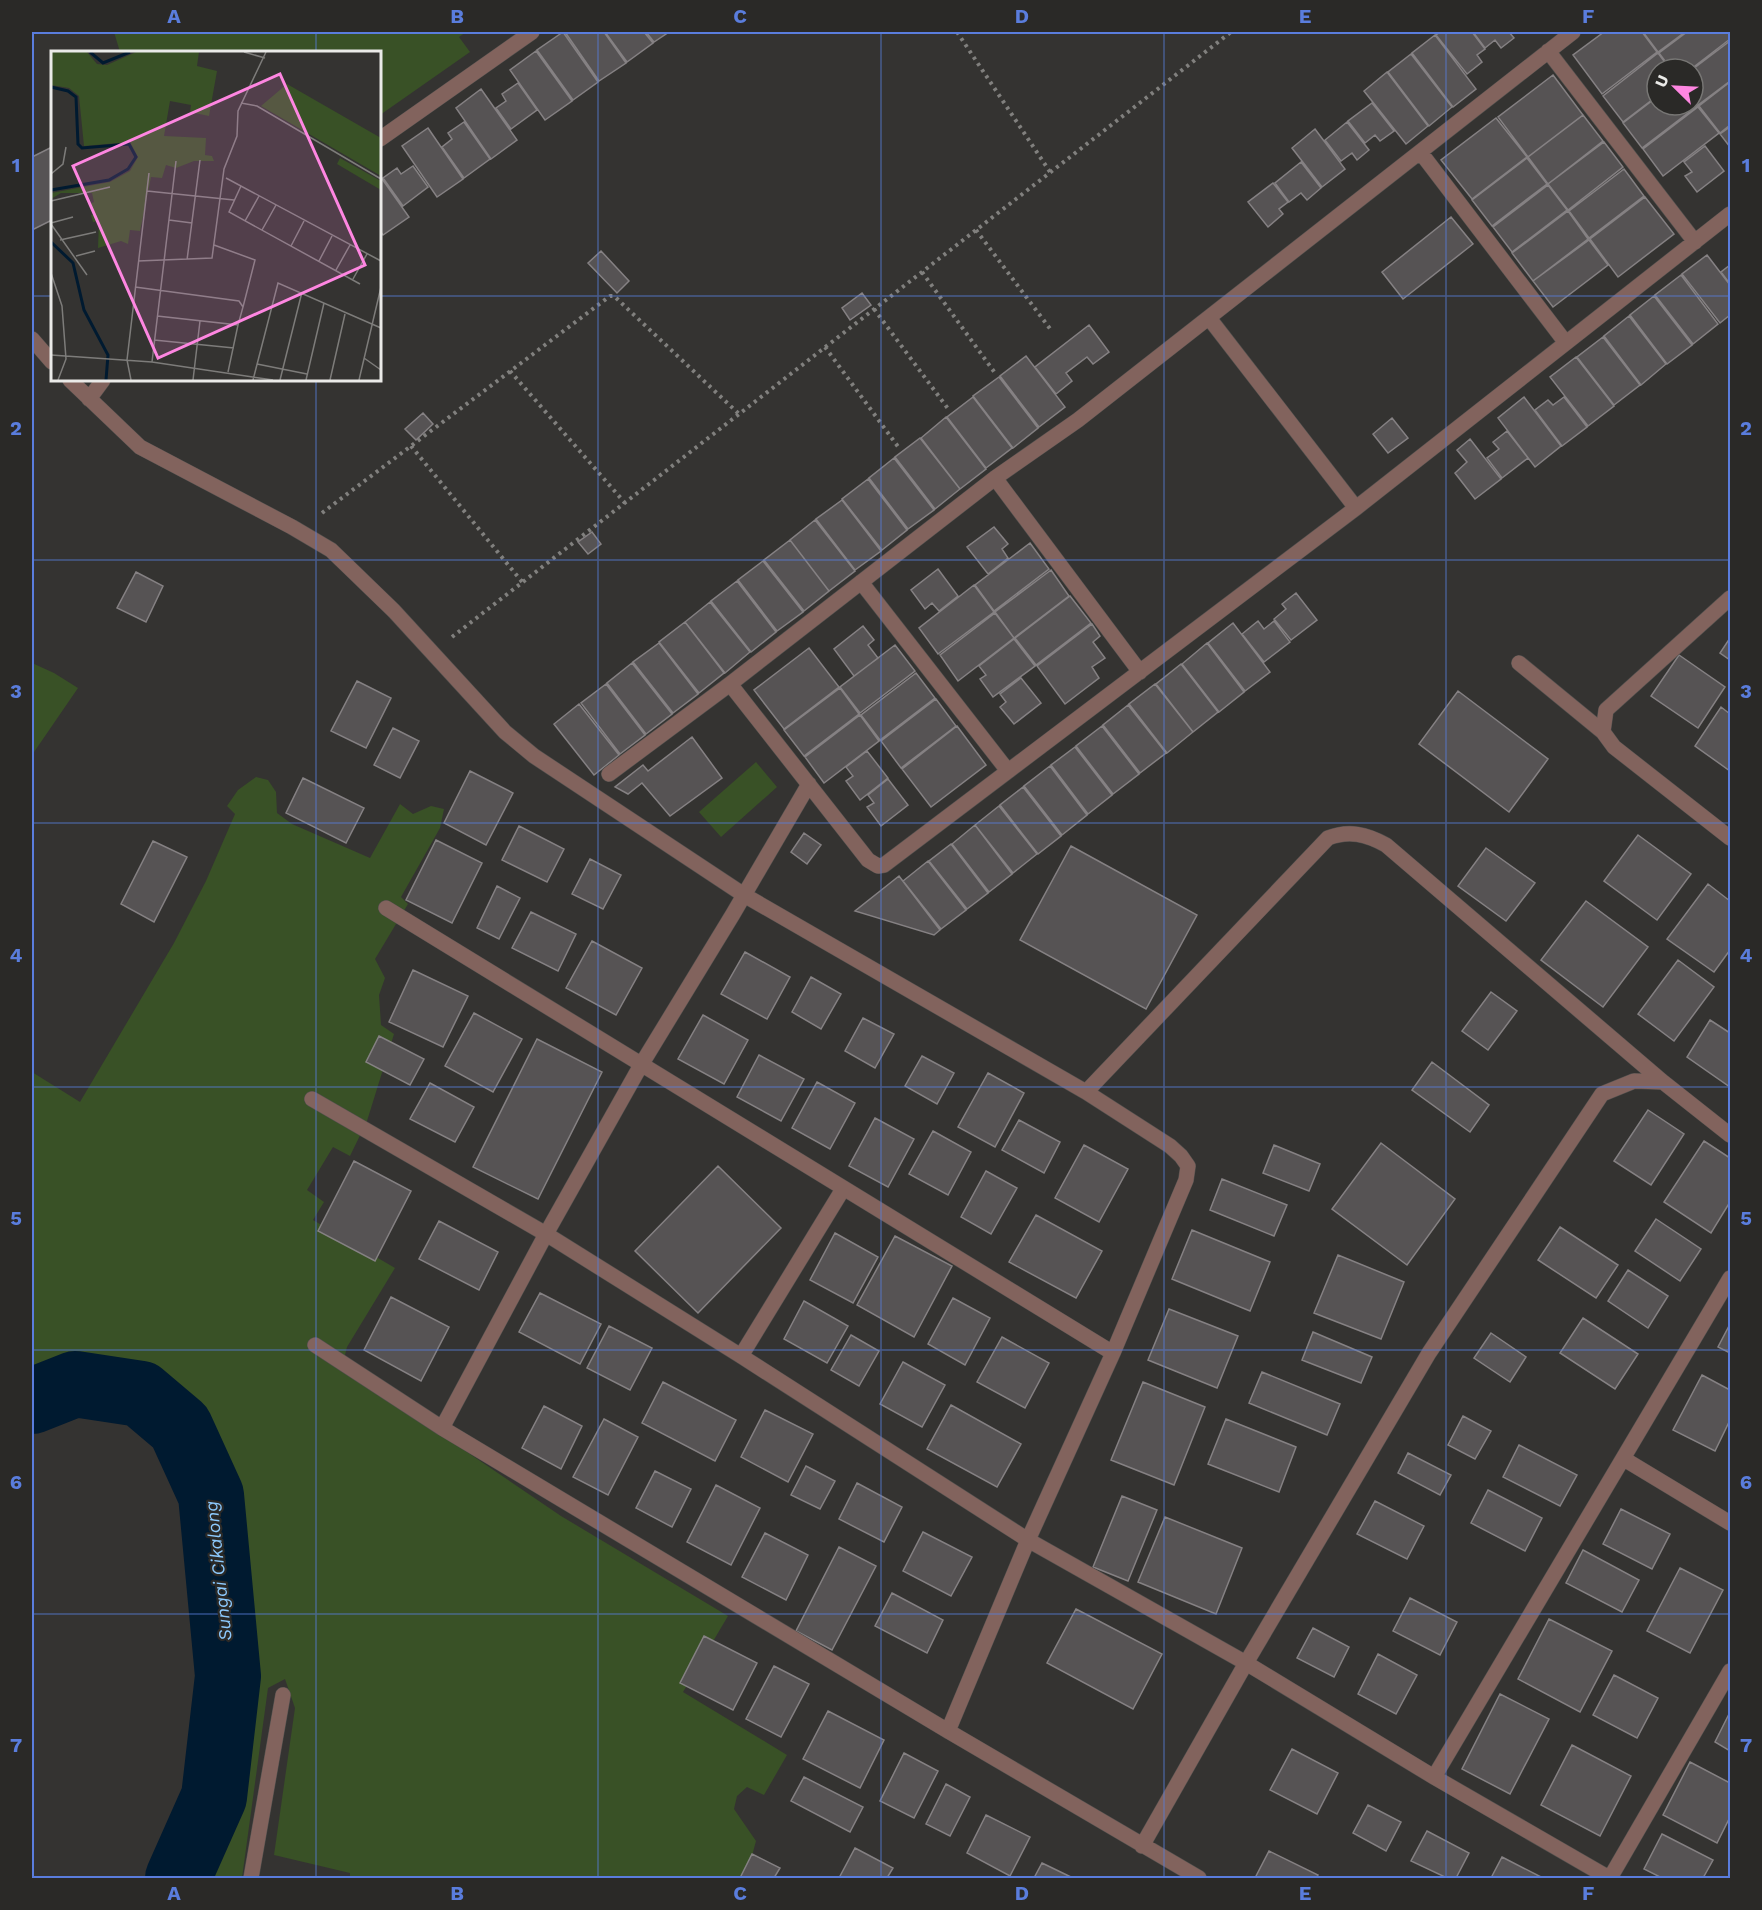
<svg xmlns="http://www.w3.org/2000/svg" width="1762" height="1910" font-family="'Work Sans',sans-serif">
<rect width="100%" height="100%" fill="#343331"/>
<path fill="#395126" d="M114,32H466L459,37L470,52L380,115V52H120Z
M32,663L54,673L78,688L32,755Z
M756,762L777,787L721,837L699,812Z
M256,777L268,780L276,792L277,813L292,824L370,858L400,804L413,814L431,806L444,809L440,828L401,897L408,904L375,959L385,978L379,995L381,1025L394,1034L367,1121L350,1156L333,1147L307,1190L324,1202L313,1220L395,1268L347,1347L342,1367L561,1516L728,1616L683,1692L787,1755L764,1795L747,1787L737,1796L734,1809L756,1841L746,1878H350V1873L274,1855L295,1708L285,1679L268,1688L242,1878H202L235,1803L250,1676L232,1489L198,1413L150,1373L72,1361L32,1377V1072L80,1102L174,943L206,881L235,814L227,806L238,790Z"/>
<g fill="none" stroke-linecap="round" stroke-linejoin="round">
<path stroke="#001a30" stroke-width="66" d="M32,1401L75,1384L141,1394L180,1427L211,1495L228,1676L214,1797L178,1878"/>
</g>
<path fill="#565354" stroke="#858183" stroke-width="1.5" d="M563,32L598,82L573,100L537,50Z
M565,32H604L626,63L599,81Z
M605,32H644L653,43L627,62Z
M646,32H669L654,42Z
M1440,32H1472L1485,49L1477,55L1482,62L1467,74L1436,35Z
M1473,32H1509L1514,38L1501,48L1495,40L1485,48Z
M1604,32H1642L1657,52L1602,94L1573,55Z
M1643,32H1685L1658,52Z
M1687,32H1730V39L1691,69H1671L1659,53Z
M1435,35L1476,89L1453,107L1412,53Z
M1730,41V81L1698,105L1693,98V69Z
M536,51L572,101L545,120L510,70Z
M1658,53L1670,69H1657V96L1623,122L1603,96Z
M1411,54L1452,107L1429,126L1388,72Z
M1387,72L1428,126L1406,144L1364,91Z
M1553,75L1583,115L1528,157L1498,117Z
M1730,82V125L1720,133L1699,106Z
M518,83L537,110L511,129L496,108L506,101L502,94Z
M481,89L517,140L491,159L456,108Z
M1657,97V105H1693V100L1697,106L1642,148L1623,123Z
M1372,103L1394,131L1380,141L1375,135L1365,143L1348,121Z
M1698,107L1719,133L1663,176L1643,149Z
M1583,115L1603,141L1548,184L1528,157Z
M1496,118L1527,157L1472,199L1441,160Z
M464,122L490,159L464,178L442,147L452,139L448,133Z
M1347,122L1369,150L1357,160L1352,153L1341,161L1325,140Z
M1730,127V147L1720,134Z
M428,128L463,179L437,197L402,146Z
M1315,129L1345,169L1322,187L1292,148Z
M1604,142L1623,167L1568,210L1548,184Z
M1705,146L1724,171L1697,192L1685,176L1692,172L1684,162Z
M52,147V220L32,230V157Z
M1527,158L1547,184L1492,226L1472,200Z
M1301,162L1321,188L1307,200L1301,193L1289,202L1275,183Z
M413,166L428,187L403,206L383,178L397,168L401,174Z
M1624,169L1644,196L1589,238L1569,211Z
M380,176L409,217L383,235L380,231Z
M1273,183L1288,202L1279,209L1283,214L1268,227L1248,202Z
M1548,185L1567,210L1512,252L1493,227Z
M1645,197L1674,234L1618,277L1590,239Z
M1568,211L1588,239L1533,281L1512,253Z
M1451,217L1473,244L1403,299L1382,272Z
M1589,240L1608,265L1553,307L1533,281Z
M601,251L629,281L617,293L588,263Z
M1707,255L1730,285V315L1720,323L1682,274Z
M1730,265V284L1721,272Z
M1681,275L1718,324L1693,344L1655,295Z
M862,293L871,305L850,320L842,308Z
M1654,296L1692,345L1667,364L1630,315Z
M1629,316L1666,364L1641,385L1604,336Z
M1089,325L1109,352L1093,364L1087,357L1066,373L1072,381L1056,394L1035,367Z
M1603,337L1640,385L1614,405L1577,357Z
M1026,356L1065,407L1039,427L1000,376Z
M1576,357L1614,406L1588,426L1550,377Z
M999,377L1038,428L1013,448L973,396Z
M973,397L1012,448L986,468L947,417Z
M1524,397L1561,446L1535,467L1498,418Z
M1564,397L1587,427L1562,446L1535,410L1548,400L1553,405Z
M423,413L433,424L416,440L405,429Z
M946,417L986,469L960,489L921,438Z
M1392,418L1408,438L1388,453L1373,434Z
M1507,431L1528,458L1502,478L1487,458L1499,449L1493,442Z
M920,438L960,489L935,509L895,457Z
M1470,439L1501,479L1475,499L1455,473L1467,462L1457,450Z
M894,458L934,510L908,529L869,478Z
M868,479L907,530L882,550L842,499Z
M842,500L881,551L855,570L816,519Z
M815,520L855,571L829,591L790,540Z
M994,527L1008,544L1002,549L1008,558L988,574L967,547Z
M592,532L601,544L588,554L578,542Z
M790,540L829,591L804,611L764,560Z
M1030,543L1049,569L994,611L975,585Z
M763,561L803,612L777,631L738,580Z
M938,569L958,596L939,611L932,603L925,609L911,590Z
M1051,570L1069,596L1014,638L995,612Z
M136,572L163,586L146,622L117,608Z
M737,581L776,632L751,652L711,601Z
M974,585L994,612L938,654L919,628Z
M1296,593L1317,620L1291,640L1274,619L1286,609L1282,604Z
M1070,596L1091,623L1036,665L1015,638Z
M710,602L750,652L725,673L685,622Z
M995,613L1014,638L958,681L940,655Z
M1258,621L1264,629L1274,621L1290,642L1264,662L1242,634Z
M685,622L724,673L699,693L659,642Z
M1233,623L1270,672L1245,691L1208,643Z
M1092,624L1100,636L1093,642L1105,658L1092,667L1099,678L1065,704L1037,666Z
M863,626L874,640L868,645L878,658L854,676L834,649Z
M1730,638V660L1720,653Z
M1014,639L1035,666L993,697L980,679L986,675L979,666Z
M659,643L698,694L673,713L633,662Z
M1207,643L1244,692L1219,712L1182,664Z
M895,645L915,671L860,713L840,687Z
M809,648L839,687L784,729L754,690Z
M1679,655L1725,687L1698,728L1651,696Z
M632,663L672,714L646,734L607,683Z
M1181,664L1218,712L1193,732L1156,684Z
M916,673L935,698L880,740L861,715Z
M1021,678L1041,703L1014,724L1000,707L1006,702L1000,694Z
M357,681L391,698L366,748L331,731Z
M606,684L645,735L620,754L581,703Z
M1155,684L1193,732L1167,753L1129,704Z
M840,688L859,714L804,756L784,730Z
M1458,691L1548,759L1509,812L1419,744Z
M936,699L956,726L901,768L881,741Z
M579,704L619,755L594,775L554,724Z
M1128,705L1166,753L1140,773L1103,725Z
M1721,707L1730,714V771L1695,746Z
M860,715L879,741L824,783L805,757Z
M957,726L986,765L931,807L902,769Z
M1102,726L1139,774L1113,794L1076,746Z
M393,728L419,741L400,778L374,765Z
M692,737L722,778L670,816L642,783L628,794L615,787L643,765L648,771Z
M1075,747L1112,795L1088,814L1051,765Z
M867,751L888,778L860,800L846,781L853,776L846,767Z
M1050,766L1087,815L1062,835L1024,786Z
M470,771L513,793L486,845L444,823Z
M303,778L364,808L346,843L286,813Z
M888,779L908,805L881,826L867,807L874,803L868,795Z
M1023,787L1061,836L1038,854L1000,805Z
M999,806L1037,854L1013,873L975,825Z
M975,825L1012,874L989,892L952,844Z
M519,826L564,849L547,882L502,860Z
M804,833L821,845L807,864L791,852Z
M1638,835L1691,874L1657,920L1604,881Z
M436,840L482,863L452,923L406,900Z
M153,841L187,857L154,922L121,904Z
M951,844L988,893L967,909L929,861Z
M1071,846L1197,915L1146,1009L1020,940Z
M1486,848L1535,883L1506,921L1458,886Z
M590,859L621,875L603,909L572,894Z
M928,861L966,910L941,929L903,881Z
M899,876L940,930L934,935L855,911Z
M1708,884L1730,901V950L1714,972L1667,939Z
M497,886L520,898L499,939L477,928Z
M1586,901L1648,947L1603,1007L1541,960Z
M531,912L576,934L558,971L512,948Z
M592,941L642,968L616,1015L566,988Z
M745,952L790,977L767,1019L721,994Z
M1678,960L1714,987L1674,1041L1638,1014Z
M413,970L468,996L443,1047L389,1022Z
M811,977L841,994L821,1029L792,1012Z
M1491,992L1517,1011L1488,1050L1462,1031Z
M474,1013L522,1039L493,1092L445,1066Z
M703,1015L748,1040L724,1084L678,1059Z
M863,1018L894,1034L875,1068L845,1051Z
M1710,1020L1730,1033V1087L1687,1057Z
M379,1036L424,1059L410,1085L366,1062Z
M537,1039L602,1072L538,1199L473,1167Z
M759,1055L804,1079L781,1121L737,1097Z
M922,1056L954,1073L937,1104L905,1086Z
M1432,1062L1489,1105L1470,1132L1412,1090Z
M988,1073L1024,1093L995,1147L958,1127Z
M817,1082L855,1103L830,1149L792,1128Z
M430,1083L474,1107L455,1142L410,1119Z
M1648,1110L1684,1134L1651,1185L1614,1161Z
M875,1118L914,1139L888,1187L849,1166Z
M1019,1120L1060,1142L1044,1173L1002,1150Z
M933,1131L971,1152L948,1195L909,1174Z
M1704,1141L1730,1158V1202L1711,1233L1664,1202Z
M1381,1143L1455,1199L1407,1265L1332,1209Z
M1084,1145L1128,1169L1099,1222L1055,1198Z
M1274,1145L1320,1164L1309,1191L1263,1173Z
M354,1161L411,1191L375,1261L318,1231Z
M718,1166L781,1228L698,1313L635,1251Z
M986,1171L1017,1188L991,1234L961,1217Z
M1222,1179L1287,1205L1274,1236L1210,1210Z
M1036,1215L1102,1251L1076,1298L1009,1262Z
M1656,1219L1701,1249L1680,1281L1635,1251Z
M439,1221L498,1252L479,1290L419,1259Z
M1560,1227L1618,1265L1596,1298L1538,1260Z
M1192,1230L1270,1262L1250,1311L1172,1279Z
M835,1233L878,1257L853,1303L810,1280Z
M895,1236L952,1266L914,1337L857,1305Z
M1338,1255L1404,1282L1381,1339L1314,1313Z
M1628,1270L1668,1296L1648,1328L1608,1301Z
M540,1293L601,1324L580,1364L519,1332Z
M391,1297L449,1327L421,1381L364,1350Z
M953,1298L990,1318L965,1365L928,1344Z
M804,1301L848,1326L827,1363L784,1339Z
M1169,1309L1238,1336L1217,1388L1148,1360Z
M1583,1318L1638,1354L1615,1389L1560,1353Z
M1730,1324V1353L1718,1347Z
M609,1326L652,1348L630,1390L587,1368Z
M1313,1332L1372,1357L1361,1383L1302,1360Z
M1491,1333L1526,1357L1510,1382L1474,1358Z
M851,1335L879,1351L859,1386L831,1370Z
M1002,1337L1049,1363L1025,1408L977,1382Z
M903,1362L945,1385L922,1427L880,1404Z
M1262,1372L1340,1404L1327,1435L1249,1403Z
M1702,1375L1730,1390V1420L1715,1451L1673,1430Z
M663,1382L736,1420L715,1461L642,1423Z
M1143,1382L1205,1407L1174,1485L1111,1460Z
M951,1405L1021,1444L997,1487L927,1449Z
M544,1406L582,1426L561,1469L522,1448Z
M765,1410L813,1434L788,1482L741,1457Z
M1463,1416L1491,1431L1475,1459L1448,1445Z
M604,1419L638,1437L608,1495L573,1477Z
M1226,1419L1296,1447L1279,1492L1208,1464Z
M1519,1445L1577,1475L1560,1506L1503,1477Z
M1408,1453L1451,1475L1440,1495L1398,1473Z
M806,1466L835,1481L820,1509L791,1495Z
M655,1471L691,1489L672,1527L636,1508Z
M857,1483L902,1507L884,1542L839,1519Z
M716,1485L760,1508L731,1565L687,1542Z
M1488,1490L1542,1518L1525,1551L1471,1523Z
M1122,1496L1157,1510L1128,1581L1093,1567Z
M1375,1501L1424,1526L1407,1559L1357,1534Z
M1621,1509L1670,1534L1652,1569L1603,1544Z
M1165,1517L1242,1548L1216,1614L1138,1582Z
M923,1532L972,1557L951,1596L903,1571Z
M765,1533L808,1555L786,1600L742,1577Z
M839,1547L876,1566L832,1650L796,1631Z
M1583,1550L1639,1580L1622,1612L1566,1583Z
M1680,1568L1723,1590L1690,1653L1647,1631Z
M892,1593L943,1620L927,1653L875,1626Z
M1410,1598L1457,1622L1440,1655L1393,1631Z
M1076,1609L1162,1654L1133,1709L1047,1663Z
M1549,1619L1612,1651L1580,1712L1518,1679Z
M1313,1628L1349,1647L1334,1677L1297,1658Z
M704,1636L757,1663L733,1710L680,1683Z
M1378,1654L1417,1675L1396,1714L1358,1694Z
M774,1666L809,1684L781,1737L746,1719Z
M1614,1675L1658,1698L1637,1738L1593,1715Z
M1500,1694L1549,1719L1510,1794L1462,1769Z
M828,1711L884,1740L860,1788L803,1759Z
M1730,1712V1751L1715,1742Z
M1572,1745L1631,1776L1600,1836L1541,1805Z
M1292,1749L1338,1773L1317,1814L1270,1790Z
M904,1753L938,1771L914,1818L880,1801Z
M1690,1762L1730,1783V1817L1717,1843L1663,1815Z
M804,1777L863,1807L850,1832L791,1801Z
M946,1784L970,1797L950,1836L926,1824Z
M1368,1805L1401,1822L1386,1851L1353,1833Z
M986,1815L1030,1837L1010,1876L967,1853Z
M1427,1831L1469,1853L1456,1878H1447L1411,1861Z
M1662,1834L1713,1860L1703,1878H1662L1644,1869Z
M855,1848L893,1868L887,1878H839Z
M1269,1851L1318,1875L1316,1878H1255Z
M752,1854L780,1868L774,1878H740Z
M1502,1857L1543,1878H1491Z
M1042,1863L1073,1878H1034Z"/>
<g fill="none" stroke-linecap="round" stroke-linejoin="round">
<g stroke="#51504e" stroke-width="16">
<path id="minor" d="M1548,51L1695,242
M380,139L532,32
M1421,153L1566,343
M1209,318L1356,508
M32,339L52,362
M70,380L140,447L292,527L331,550L394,611L505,732L534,756L744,895L1086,1092L1170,1146L1181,1156L1188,1166L1186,1180L1113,1353L1028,1540L948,1731
M89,399L103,380
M995,478L1140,672
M861,582L1008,771
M1730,598L1606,710L1603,732L1614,747L1730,838
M1519,663L1603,732
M730,684L868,860L878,866L884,865L1356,508L1730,214
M609,774L730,684L995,478L1078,420L1573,32
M386,908L1113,1353
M1086,1092L1328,838C1349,830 1366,834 1386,845L1663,1082
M312,1099L546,1234L741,1356L1028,1540L1246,1663L1434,1777L1609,1878
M315,1345L442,1428L948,1731L1199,1878
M741,1356L843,1189
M442,1428L546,1234L641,1065L733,914L809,784
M1624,1459L1730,1523
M1434,1777L1730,1278
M1142,1846L1246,1663L1429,1353L1602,1094L1634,1081L1663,1082L1730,1135
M251,1878L283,1695
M1610,1878L1730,1671"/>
</g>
<path stroke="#81807e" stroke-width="4" stroke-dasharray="3 4.5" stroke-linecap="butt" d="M957,32L1050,172
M976,230L1051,330
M922,272L995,373
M874,309L949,410
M825,347L899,448
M510,371L625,503
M411,446L523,583
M322,513L610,296H614L739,414
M452,637L1231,32"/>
<use href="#minor" stroke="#82635d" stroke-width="15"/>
</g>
<path fill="none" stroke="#5a7ddd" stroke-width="1.5" stroke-opacity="0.55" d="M316,32V52M598,32V1878M881,32V1878M1164,32V1878M1446,32V1878M32,296H52M380,296H1730M316,380V1878M32,560H1730M32,823H1730M32,1087H1730M32,1350H1730M32,1614H1730"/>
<g text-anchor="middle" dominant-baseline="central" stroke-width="4.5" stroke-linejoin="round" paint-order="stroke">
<g font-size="18" font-style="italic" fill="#8cc9fd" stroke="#2a2927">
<text transform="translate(218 1571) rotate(-96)">Sungai Cikalong</text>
</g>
</g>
<g transform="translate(51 51)">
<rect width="330" height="330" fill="#343331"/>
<path d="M0,1H36L46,13L56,14L85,1H148L146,15L166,20L158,65L139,61L140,54L119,50L113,85L155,87L154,104L161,105L163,110H143L125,117L115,114L111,127L100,126L89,180L79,179L77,193L70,190L47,197L48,170L42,171L40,164L44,163L38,153L43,151L41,142H10L0,148V142L59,131L79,120L87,106L79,91L33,95L28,45L18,37L0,34ZM236,33L330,87V125L210,55ZM289,107L330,130V139L286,113Z" fill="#395126"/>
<path fill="none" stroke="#001a30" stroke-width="3" d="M39,1L52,12L79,1M0,36L17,40L25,46L27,93L31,97L78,93L85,106L77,118L58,129L0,139M0,191L22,212L33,259L57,304L55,329"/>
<path fill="none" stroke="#7d7c7a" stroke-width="1.5" d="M193,1L214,7M190,52L206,55L330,128M0,123L12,113L15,96M175,127L330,210M190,135L178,161L309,233M96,140L183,149M0,150L59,136M118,169L141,172M194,170L208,145M0,172L22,166M0,173L36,224M211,179L225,154M9,189L45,181M163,194L204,209L192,256M240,195L253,170M25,205L44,200M136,209L149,109M87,210L161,207L173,118L186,85L187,60L215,1M268,210L281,185M285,219L299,194M0,222L11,255L15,308L7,329M302,228L316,203M84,236L188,250L192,256L187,274M106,265L187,274L177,321M103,289L183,297M0,304L101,311L222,329M313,307L330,319M101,311L125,110M206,313L256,323M80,329L76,309L98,122M142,329L149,270M202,329L227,232L330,277M229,329L251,241M255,329L273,252M279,329L294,263M308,329L330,236"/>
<path fill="#fe86e1" fill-opacity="0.15" stroke="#fe86e1" stroke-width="3" d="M229,23L314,214L107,307L22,115Z"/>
<rect width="330" height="330" fill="none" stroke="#eaeae8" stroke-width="3"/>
</g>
<rect width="1762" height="1910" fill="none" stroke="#2a2927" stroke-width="66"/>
<g transform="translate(1675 87) rotate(294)"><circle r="28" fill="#2a2927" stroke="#777674" stroke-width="1.5"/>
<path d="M0-4.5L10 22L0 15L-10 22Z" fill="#fe86e1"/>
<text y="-9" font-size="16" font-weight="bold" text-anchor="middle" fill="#eaeae8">U</text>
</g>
<rect x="33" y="33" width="1696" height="1844" fill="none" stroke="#5a7ddd" stroke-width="2"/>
<g font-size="20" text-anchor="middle" font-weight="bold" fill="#5a7ddd">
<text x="174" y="23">A</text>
<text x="457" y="23">B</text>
<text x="740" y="23">C</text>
<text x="1022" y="23">D</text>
<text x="1305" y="23">E</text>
<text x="1588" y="23">F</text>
<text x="16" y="172">1</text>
<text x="1746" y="172">1</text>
<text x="16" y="435">2</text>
<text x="1746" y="435">2</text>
<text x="16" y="698">3</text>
<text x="1746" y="698">3</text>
<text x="16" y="962">4</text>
<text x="1746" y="962">4</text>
<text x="16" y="1225">5</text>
<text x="1746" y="1225">5</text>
<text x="16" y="1489">6</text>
<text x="1746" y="1489">6</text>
<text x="16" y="1752">7</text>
<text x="1746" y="1752">7</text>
<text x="174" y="1900">A</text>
<text x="457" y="1900">B</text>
<text x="740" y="1900">C</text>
<text x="1022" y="1900">D</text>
<text x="1305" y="1900">E</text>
<text x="1588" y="1900">F</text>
</g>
</svg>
